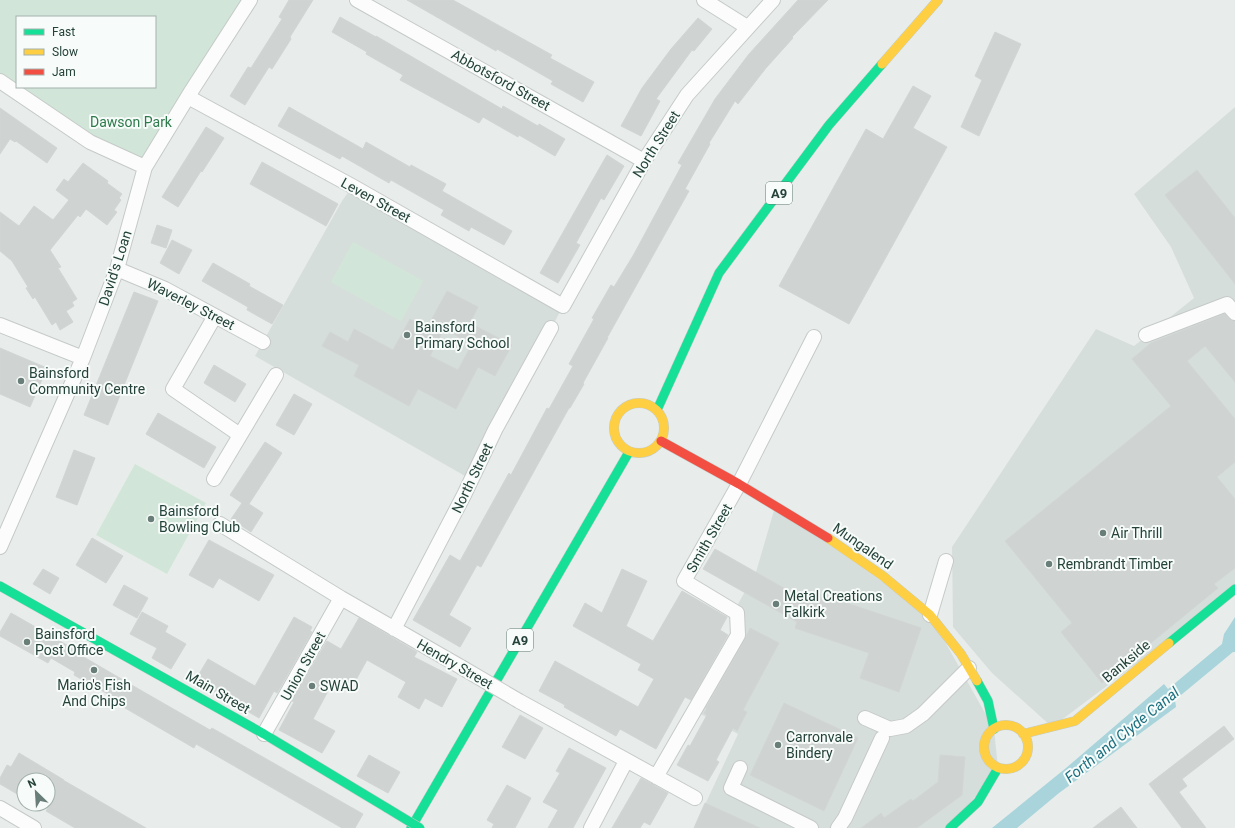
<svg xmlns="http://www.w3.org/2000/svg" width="1235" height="828" font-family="Roboto,sans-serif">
<rect width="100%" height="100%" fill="#e8edeb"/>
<path fill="#d6dedb" d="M1235,107V590L1052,727L992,673L953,627L952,547L1096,329L1134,346L1194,298L1171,247L1134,194Z
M352,187L563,306L472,480L255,356L342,201Z
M775,507L930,615L994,729L998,768L950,828H694L738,734L695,711L738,636L734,611L756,572Z"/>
<path fill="#d1e6d8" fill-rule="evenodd" d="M0,0H250L145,167L0,81ZM17,17H155V87H17Z
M353,242L423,281L401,321L331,282Z
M135,464L206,503L167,574L96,535Z"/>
<path fill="#a9d4db" d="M1235,617V652H1233L1175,700L1176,707L1059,793L1017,828H992L1066,768L1164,684L1168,689L1222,644L1224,634Z"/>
<path fill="#cfd4d2" stroke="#d1d6d4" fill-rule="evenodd" d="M289,0H313L290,37L291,39L272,69L269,67L245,105L230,96L248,67L251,68L282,19L279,17Z
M407,0H453L552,55L550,58L594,82L583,102L551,84L553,81L497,49L496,51Z
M798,0H828L792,37L793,38L766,68L738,104L735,101L709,143L710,144L685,189L689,191L607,338H608L583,383L584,384L570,408H569L481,567L477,565L449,615L471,628L460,647L413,620L450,555L460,561L509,473L511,475L547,408L549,409L573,366L569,364L594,319L592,318L611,285L614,287L634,254L682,165L678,163L715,99L749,54Z
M340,17L376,37V36L502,109L503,106L538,126L539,124L565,139L555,156L519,135L518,137L483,117L479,123L400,80L403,75L366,54L367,52L332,32Z
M698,18L712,29L694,51L692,50L656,99L660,101L641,136L621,126L642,88L671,49Z
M995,32L1021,44L979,136L961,127L982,80L975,76Z
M913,86L931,96L913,128L947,147L849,324L779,286L866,129L883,139Z
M289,107L363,149L366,142L410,167L411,165L446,184L442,191L512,231L504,245L471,227L469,231L441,215L444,210L391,180L389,183L342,156L340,159L278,126Z
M0,108L57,148L47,163L16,141L15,142L10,139L0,154Z
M206,127L224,138L202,172L201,171L178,207L162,197Z
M607,155L624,166L604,200L601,198L576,243L580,245L558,283L540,273L587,190Z
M262,162L338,204L326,226L250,184Z
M83,163L108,181L107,183L122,194L119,198L121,200L114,210L117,212L107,225L86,209L80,217L78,215L50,250L61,267L58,268L77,299L72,302L74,306L66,311L73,322L60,330L56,322L52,325L35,297L33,299L26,288L28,287L12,261L0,251V212L19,226L34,206L53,220L69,200L56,190L64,179L68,182Z
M1197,170L1235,218V284L1165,195Z
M157,225L172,230L166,248L151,243Z
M172,240L192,250L179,274L160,263Z
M213,263L250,284L249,286L283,305L272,324L247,310L248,307L202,281Z
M447,291L478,307L470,323L512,345L495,376L478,367L456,409L418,389L409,406L354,376L359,365L322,346L330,332L348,342L354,329L393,350L410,319L427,328ZM444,329L472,344L458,370L430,356Z
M134,292L158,301L108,425L84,415Z
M1225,314L1229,319L1235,321V382L1205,346L1187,361L1235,419V462L1217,477L1235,499V568L1214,584L1218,588L1102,683L1061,632L1072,623L1005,541L1171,406L1132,359L1151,343Z
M0,348L47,368L30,407L0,394Z
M214,365L246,384L235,402L204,383Z
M294,394L312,404L294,435L276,425Z
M158,413L216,447L204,468L146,434Z
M265,442L282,453L249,504L263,513L251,532L231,519L242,503L230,495Z
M74,450L95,458L77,505L56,497Z
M92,538L123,556L106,583L76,565Z
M209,540L274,575L259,601L219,578L213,588L189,575Z
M715,549L805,600L808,590L921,628L899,692L860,678L869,653L795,628L797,622L703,569Z
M43,569L59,578L50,594L33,584Z
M622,569L647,581L626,626L653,641L682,591L727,617L720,630L728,635L691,700L685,697L656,749L620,729L616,736L564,707L565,705L539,691L555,661L638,707L654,679L638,670L641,664L573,626L585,603L602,613Z
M124,585L148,598L137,618L113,605Z
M142,612L168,626L165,632L186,644L171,669L152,658L157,648L130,634Z
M11,613L60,641L83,655L82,656L142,691L210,730L212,728L363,814L355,828H342L196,744L194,748L113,701L115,698L74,675L75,672L51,658L48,663L0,636V632Z
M294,617L312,627L310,631L312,632L277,693L274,691L259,718L195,681L208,659L255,686Z
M359,618L417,652L414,657L457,679L442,707L425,698L419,709L398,697L406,682L367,660L352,687L335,678L313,719L335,731L322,753L279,730L294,702L292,701L327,641L341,649Z
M750,628L779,643L743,710L747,712L737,731L733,728L716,760L719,762L708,781L677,765L688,745L690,746L707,715L704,713L707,709L706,708L745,639Z
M784,703L858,738L824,811L750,775Z
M520,715L543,728L525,759L502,747Z
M1224,726L1234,739L1182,779L1187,786L1179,792L1206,828H1182L1149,784Z
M569,748L606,768L573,828H548L558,810L543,802L560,773L556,771Z
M19,753L64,780H63L146,828H75L46,811L48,808V780H24V798L0,784V778L7,765L11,767Z
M369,755L400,772L388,793L357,776Z
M940,755L965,757L962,795L917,828H861L881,813L884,818L911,799L913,801L938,782Z
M641,778L668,793L650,825L644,822L640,828H612Z
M507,785L531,798L515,828H492L494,824L487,820Z
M705,803L760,828H694Z
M1121,807L1137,828H1093Z"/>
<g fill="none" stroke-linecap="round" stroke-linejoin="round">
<g stroke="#c5cac8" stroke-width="16">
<path id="street" d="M357,0L644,161
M704,0L747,27
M0,81L90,142L145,167
M188,97L352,186L563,306L644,161L687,95L773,0
M117,269L165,289L263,342
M215,316L173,389L240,435
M0,325L83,358
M1146,335L1227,304L1235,313
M214,479L276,375
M220,524L341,598L461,667
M0,547L83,358L117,269L145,167L192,90L250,0
M930,615L946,561
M394,629L464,495L495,430L551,328
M519,701L695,798
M865,718L890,729L906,726L923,714L969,668
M264,734L341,598
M740,768L731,788L811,828
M656,777L738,635L737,613L684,581L739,484L814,337
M0,808L34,828
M591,828L626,761
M838,828L845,818L882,738"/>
</g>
<g stroke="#c3cbc8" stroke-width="10">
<path id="fast" d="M657,410L719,273L829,125L882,64
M0,586L264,734L387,808
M1169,643L1235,589
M977,681L988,701L994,729
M411,828L629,452
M950,828L978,802L998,768"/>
</g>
<g stroke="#c3cbc8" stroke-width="10">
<path id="slow" d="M882,64L938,0
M614 428a25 25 0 1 1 50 0a25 25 0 1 1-50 0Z
M828,538L883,576L930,615L961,654L977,681
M984 747a22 22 0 1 1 44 0a22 22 0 1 1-44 0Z
M1023,734L1075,721L1169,643"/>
</g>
<g stroke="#c3cbc8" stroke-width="10">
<path id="jam" d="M661,441L739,484L828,538"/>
</g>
<use href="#street" stroke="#fcfcfc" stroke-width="14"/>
<use href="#fast" stroke="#16e098" stroke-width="9"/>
<use href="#slow" stroke="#ffcf43" stroke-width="9"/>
<use href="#jam" stroke="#f24e42" stroke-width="9"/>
<g stroke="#c5cac8" stroke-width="16" stroke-linecap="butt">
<path id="street-bridge" d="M461,667L519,701"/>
</g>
<g stroke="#c3cbc8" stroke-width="10" stroke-linecap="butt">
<path id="fast-bridge" d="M387,808L420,828"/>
</g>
<use href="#street-bridge" stroke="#fcfcfc" stroke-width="14"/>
<use href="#fast-bridge" stroke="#16e098" stroke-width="9"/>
</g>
<g fill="#697e78" stroke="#f7fbf9" stroke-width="1.5">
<circle cx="407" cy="335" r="4"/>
<circle cx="21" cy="381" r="4"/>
<circle cx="151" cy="519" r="4"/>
<circle cx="1103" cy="533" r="4"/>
<circle cx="1049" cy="564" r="4"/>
<circle cx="776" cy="604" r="4"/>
<circle cx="27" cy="642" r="4"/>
<circle cx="94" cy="670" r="4"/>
<circle cx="312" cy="686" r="4"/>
<circle cx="778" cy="745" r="4"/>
</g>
<g text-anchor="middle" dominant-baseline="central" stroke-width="4" stroke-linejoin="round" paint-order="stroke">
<g fill="#f7fbf9" stroke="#637a73" stroke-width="1">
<rect x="766" y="182" width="26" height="22" rx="3"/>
<rect x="507" y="629" width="26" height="22" rx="3"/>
</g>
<g font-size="13" font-weight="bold" fill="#24423a">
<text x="779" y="193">A9</text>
<text x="520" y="640">A9</text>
</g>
<g font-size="14" fill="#24423a" stroke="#f7fbf9">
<text transform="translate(501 80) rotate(29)">Abbotsford Street</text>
<text transform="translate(656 144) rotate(-58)">North Street</text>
<text transform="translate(376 200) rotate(29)">Leven Street</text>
<text transform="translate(115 268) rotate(-72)">David's Loan</text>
<text transform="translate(191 304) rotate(27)">Waverley Street</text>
<text transform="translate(472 478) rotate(-64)">North Street</text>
<text transform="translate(709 538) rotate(-60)">Smith Street</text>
<text transform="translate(863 546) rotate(35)">Mungalend</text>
<text transform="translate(1126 661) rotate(-40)">Bankside</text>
<text transform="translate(455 664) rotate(30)">Hendry Street</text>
<text transform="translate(303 666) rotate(-61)">Union Street</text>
<text transform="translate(218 692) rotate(30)">Main Street</text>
</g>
<g font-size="14" fill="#2d7a4b" stroke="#f7fbf9">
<text x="131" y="122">Dawson Park</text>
</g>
<g font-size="14" fill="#24423a" stroke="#f7fbf9" text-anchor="start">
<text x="415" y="327">Bainsford<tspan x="415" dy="16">Primary School</tspan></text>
<text x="29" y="373">Bainsford<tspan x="29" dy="16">Community Centre</tspan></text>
<text x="159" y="511">Bainsford<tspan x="159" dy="16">Bowling Club</tspan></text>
<text x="1111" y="533">Air Thrill</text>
<text x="1057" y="564">Rembrandt Timber</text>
<text x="784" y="596">Metal Creations<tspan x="784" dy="16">Falkirk</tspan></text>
<text x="35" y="634">Bainsford<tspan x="35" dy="16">Post Office</tspan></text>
<text x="94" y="685" text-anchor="middle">Mario's Fish<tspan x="94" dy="16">And Chips</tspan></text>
<text x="320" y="686">SWAD</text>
<text x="786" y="737">Carronvale<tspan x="786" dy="16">Bindery</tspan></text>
</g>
<g font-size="15" font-style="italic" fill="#1c6f80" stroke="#f7fbf9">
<text transform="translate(1122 735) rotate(-39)">Forth and Clyde Canal</text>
</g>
</g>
<rect x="16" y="16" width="140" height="72" fill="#f7fbf9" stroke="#a3b1ad"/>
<rect x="24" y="29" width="20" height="6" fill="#16e098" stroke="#a3b1ad"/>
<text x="52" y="36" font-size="12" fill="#24423a">Fast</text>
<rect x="24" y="49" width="20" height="6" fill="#ffcf43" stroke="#a3b1ad"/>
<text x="52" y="56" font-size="12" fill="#24423a">Slow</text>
<rect x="24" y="69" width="20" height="6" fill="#f24e42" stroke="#a3b1ad"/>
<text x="52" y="76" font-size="12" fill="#24423a">Jam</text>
<g transform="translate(36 792) rotate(335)"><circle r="19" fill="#f7fbf9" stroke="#a3b1ad"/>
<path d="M0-3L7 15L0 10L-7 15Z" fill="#697e78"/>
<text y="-6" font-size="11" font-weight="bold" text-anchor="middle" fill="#24423a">N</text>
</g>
</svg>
